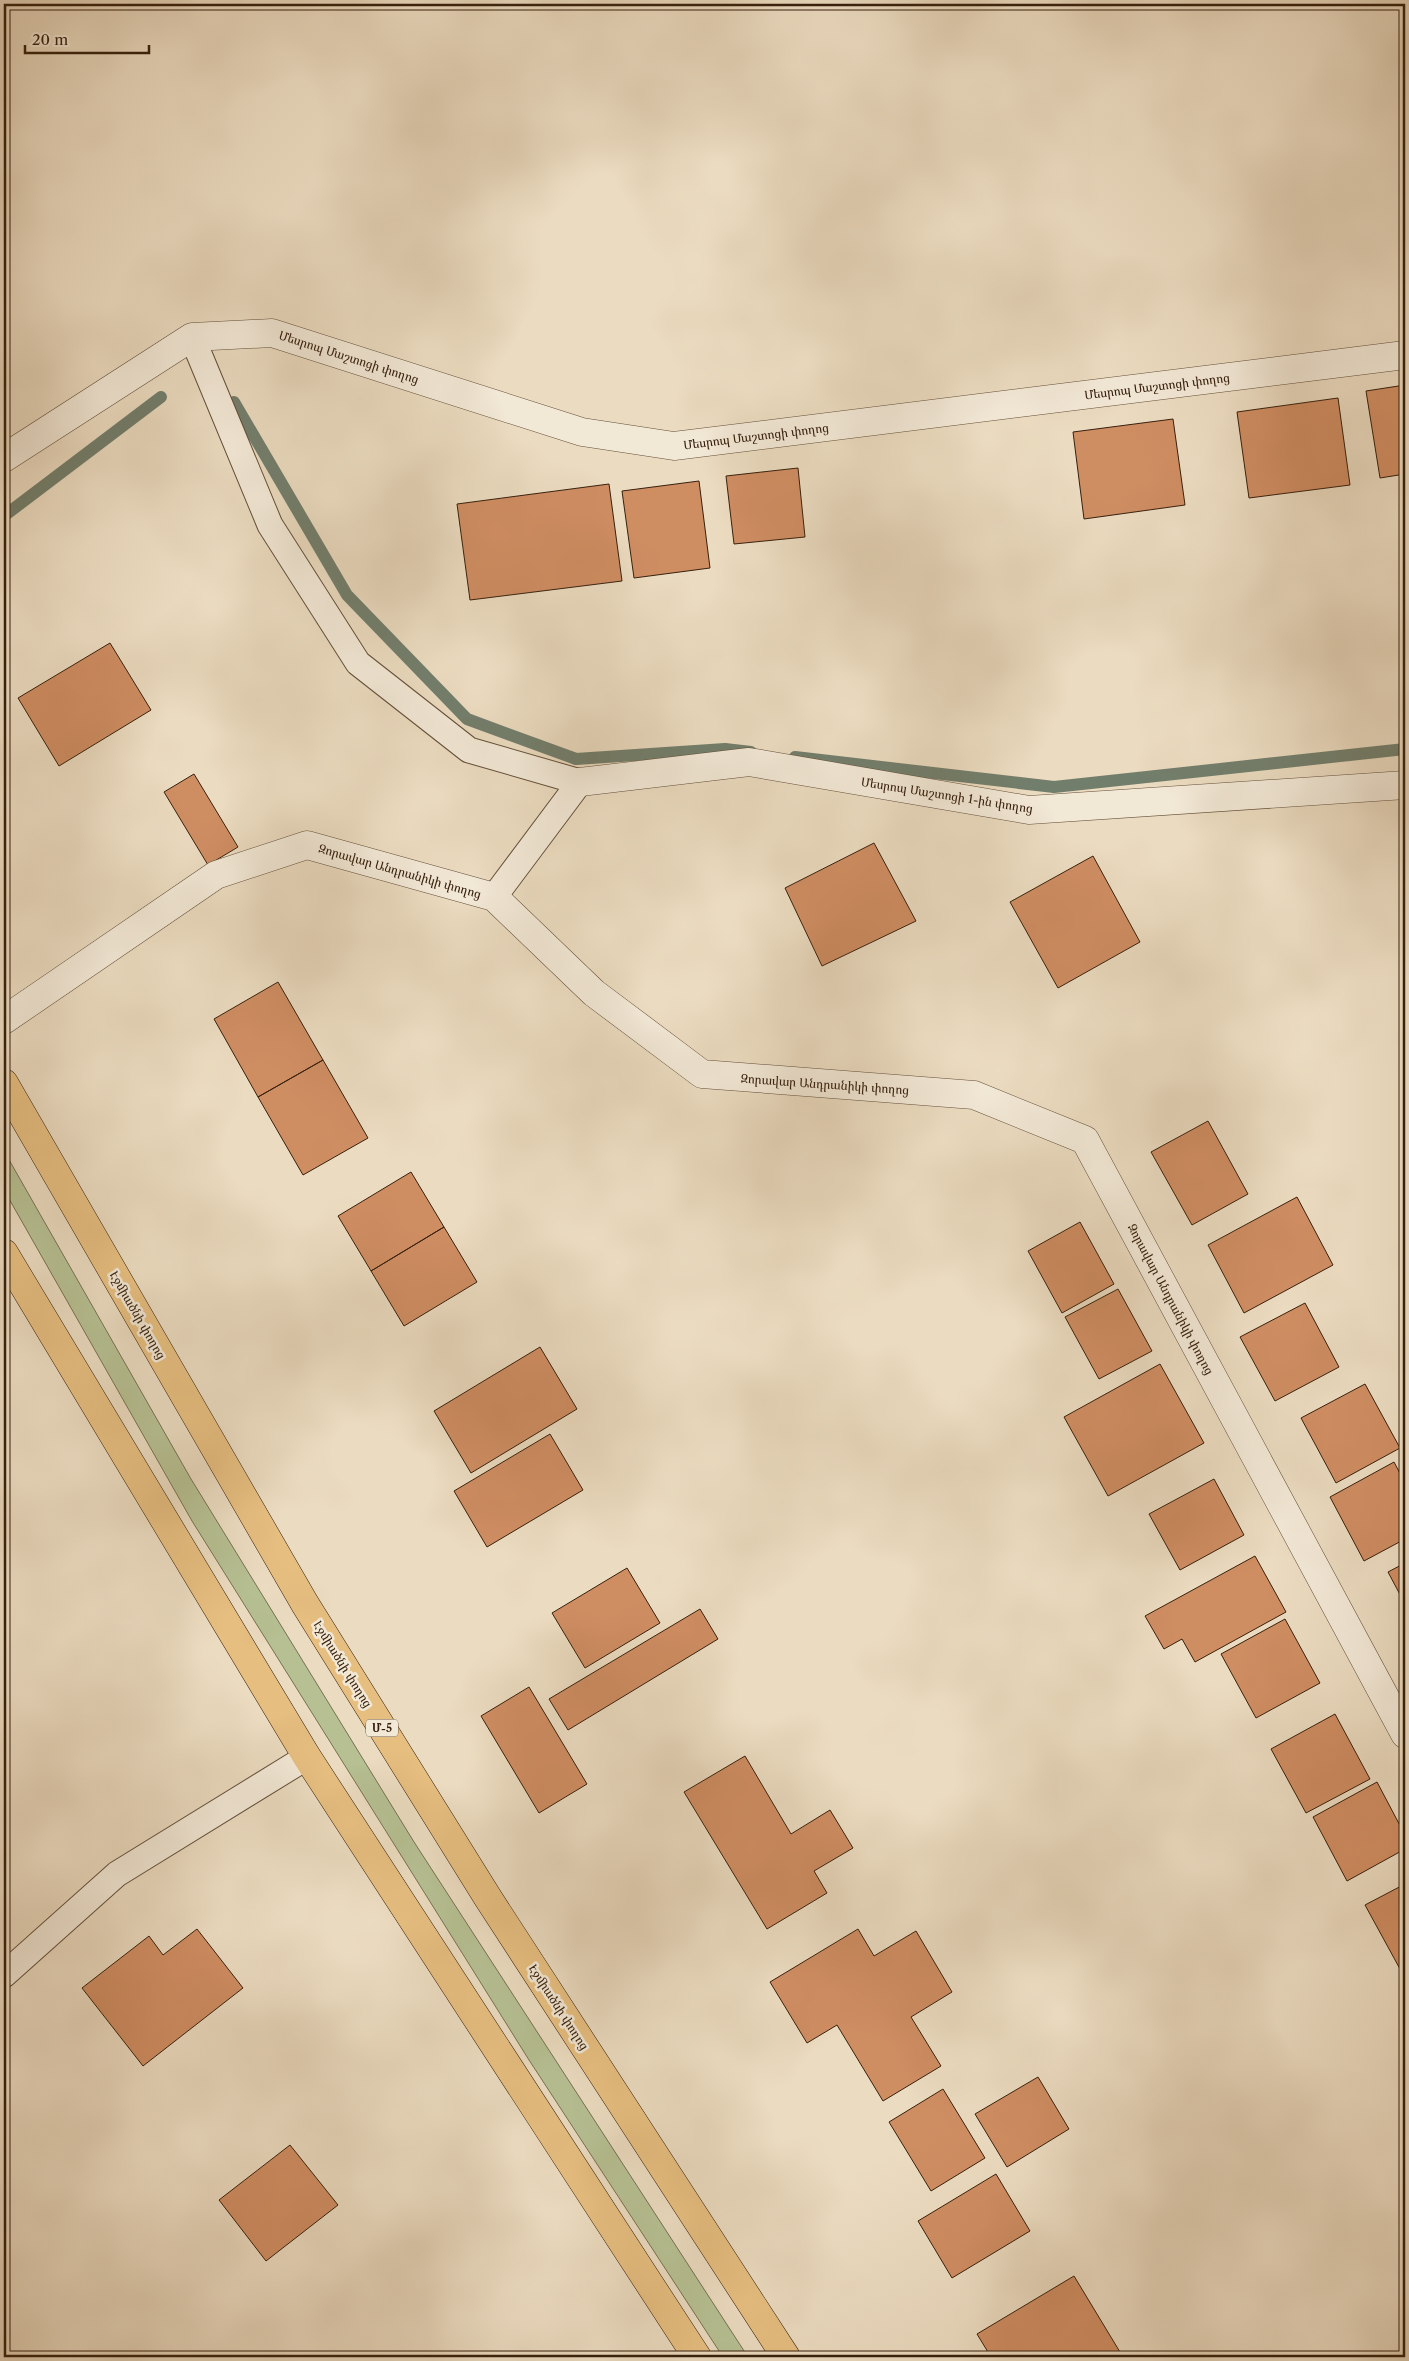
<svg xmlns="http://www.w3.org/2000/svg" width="1409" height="2361" font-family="'Libre Caslon Text','Noto Serif Armenian',serif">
<rect width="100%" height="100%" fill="#ebdbc0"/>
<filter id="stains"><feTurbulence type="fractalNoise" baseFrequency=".004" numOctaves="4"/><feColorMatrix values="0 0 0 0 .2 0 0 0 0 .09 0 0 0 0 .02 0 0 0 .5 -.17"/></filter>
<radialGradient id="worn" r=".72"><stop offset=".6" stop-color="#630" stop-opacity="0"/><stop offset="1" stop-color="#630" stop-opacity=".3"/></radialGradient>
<path fill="#b6c093" stroke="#767050" d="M4,1151L191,1479L414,1842L748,2357H723L529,2060L192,1521L4,1190Z"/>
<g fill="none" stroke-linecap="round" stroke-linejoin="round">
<path stroke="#727e6c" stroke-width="12" d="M234,402L347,595L467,719L576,759L725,749L751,752
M4,516L161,397
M795,757L1054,787L1405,749"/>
</g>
<path fill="#cf8d62" stroke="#37200d" d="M1405,385V474L1380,478L1366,391Z
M1338,398L1350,485L1249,498L1237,412Z
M1173,419L1185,505L1084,519L1073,432Z
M798,468L805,537L734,544L726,476Z
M699,481L710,568L634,578L622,491Z
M609,484L622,581L470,600L457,504Z
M110,643L151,710L59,766L18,698Z
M194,774L238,847L208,865L164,792Z
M874,843L916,921L822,966L785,888Z
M1093,856L1140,942L1058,988L1010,902Z
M278,982L323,1060L258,1097L214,1019Z
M323,1060L368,1138L303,1175L258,1097Z
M1208,1121L1248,1194L1192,1225L1151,1152Z
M411,1172L444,1227L371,1271L338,1216Z
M1297,1197L1333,1265L1244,1313L1208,1245Z
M1080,1222L1114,1284L1062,1313L1028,1251Z
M444,1227L477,1282L404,1326L371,1271Z
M1118,1289L1152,1351L1099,1379L1065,1317Z
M1305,1303L1339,1367L1275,1401L1240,1337Z
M540,1347L577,1409L471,1473L434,1411Z
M1160,1364L1204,1443L1108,1496L1064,1417Z
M1365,1384L1400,1448L1336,1483L1301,1418Z
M550,1434L583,1490L487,1547L454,1491Z
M1394,1462L1405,1483V1539L1364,1561L1330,1497Z
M1214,1479L1244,1535L1180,1570L1149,1514Z
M1255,1556L1286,1612L1195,1662L1182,1639L1164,1649L1145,1616Z
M1405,1563V1604L1388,1572Z
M627,1568L660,1623L585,1668L552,1613Z
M700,1609L718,1639L568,1730L549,1699Z
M1285,1619L1320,1683L1256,1718L1221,1654Z
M529,1687L587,1784L539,1813L481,1716Z
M1335,1714L1370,1779L1306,1813L1271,1749Z
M745,1756L791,1834L830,1810L853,1848L814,1871L827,1893L767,1929L684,1792Z
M1377,1782L1405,1835V1849L1347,1881L1313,1817Z
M1405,1884V1966L1400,1969L1365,1905Z
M197,1929L243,1988L143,2066L82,1988L149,1936L163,1955Z
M858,1929L874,1956L916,1931L952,1992L911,2017L941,2066L883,2101L837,2025L807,2043L770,1982Z
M1038,2077L1069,2129L1007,2167L975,2114Z
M943,2089L985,2158L931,2191L889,2122Z
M290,2145L338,2205L266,2261L219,2200Z
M996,2174L1030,2231L952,2278L918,2221Z
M1074,2276L1123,2357H991L977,2334Z"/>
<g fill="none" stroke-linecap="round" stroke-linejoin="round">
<g stroke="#644f3a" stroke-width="27">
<path id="service" d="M192,337L270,525L358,663L469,750L580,782L494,897
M4,1975L117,1874L307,1757"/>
</g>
<g stroke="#644f3a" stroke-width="29">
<path id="minor" d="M4,458L192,337L272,333L582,432L674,446L1405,355
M580,782L749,762L1029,810L1405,785
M4,1020L216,875L307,845L494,897L594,993L702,1074L974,1095L1085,1140L1405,1734"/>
</g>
<g stroke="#37200d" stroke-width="29">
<path id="trunk" d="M4,1083L305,1604L488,1898L786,2357
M4,1253L307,1757L697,2357"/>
</g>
<use href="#service" stroke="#f2e8d6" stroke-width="25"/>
<use href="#minor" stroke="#f2e8d6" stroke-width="28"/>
<use href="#trunk" stroke="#e6be80" stroke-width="28"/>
</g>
<g text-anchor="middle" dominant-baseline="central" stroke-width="5" stroke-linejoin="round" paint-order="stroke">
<rect fill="#f2e8d6" stroke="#6f5c49" stroke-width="1" x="366" y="1719.5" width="32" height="17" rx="4"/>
<g font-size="11" font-weight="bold" fill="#37200d">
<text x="382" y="1728">Մ-5</text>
</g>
<g font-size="12" fill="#37200d" stroke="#f2e8d6">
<text transform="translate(349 357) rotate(18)">Մեսրոպ Մաշտոցի փողոց</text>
<text transform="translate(1157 386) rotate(-7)">Մեսրոպ Մաշտոցի փողոց</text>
<text transform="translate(756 436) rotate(-7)">Մեսրոպ Մաշտոցի փողոց</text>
<text transform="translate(947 795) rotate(9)">Մեսրոպ Մաշտոցի 1-ին փողոց</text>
<text transform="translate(400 871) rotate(16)">Զորավար Անդրանիկի փողոց</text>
<text transform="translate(825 1084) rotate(4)">Զորավար Անդրանիկի փողոց</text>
<text transform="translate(1171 1299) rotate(62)">Զորավար Անդրանիկի փողոց</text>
<text transform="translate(138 1315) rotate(60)">Էջմիածնի փողոց</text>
<text transform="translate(343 1664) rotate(58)">Էջմիածնի փողոց</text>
<text transform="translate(559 2007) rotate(57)">Էջմիածնի փողոց</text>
</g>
</g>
<rect width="1409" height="2361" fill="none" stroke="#ebdbc0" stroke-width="20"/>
<rect x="5" y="5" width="1399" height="2351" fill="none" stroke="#37200d" stroke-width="2.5"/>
<rect x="10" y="10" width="1389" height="2341" fill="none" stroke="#37200d"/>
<path d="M25 45v8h124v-8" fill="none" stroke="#37200d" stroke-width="2.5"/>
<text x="32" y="45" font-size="15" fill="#37200d" stroke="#f2e8d6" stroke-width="4" paint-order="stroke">20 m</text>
<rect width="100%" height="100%" filter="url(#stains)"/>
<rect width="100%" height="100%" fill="url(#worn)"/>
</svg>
